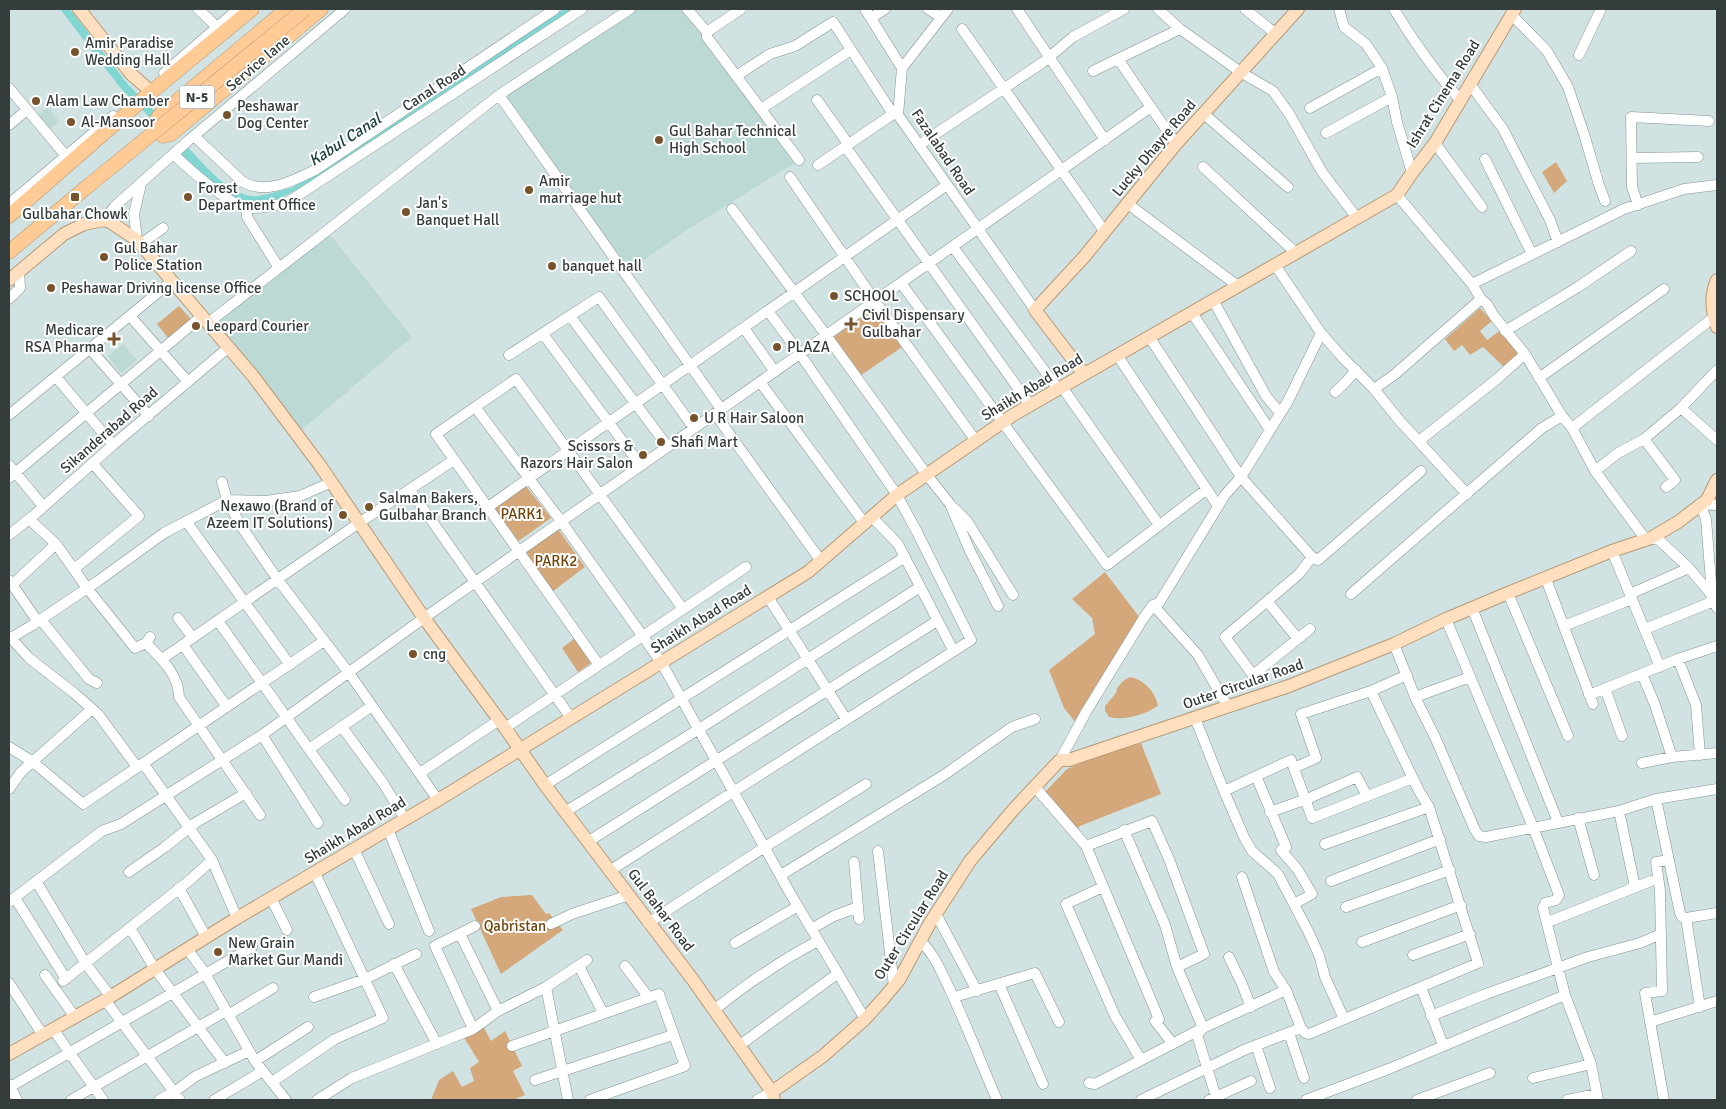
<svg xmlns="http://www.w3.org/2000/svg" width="1726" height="1109" font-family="Signika,sans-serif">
<rect width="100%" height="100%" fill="#d0e3e2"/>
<path fill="#bcd9d6" d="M630,9H690L707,27L769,121L799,160L681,234L630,270L499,95Z
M48,107L58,120L57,121L58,123L49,129L38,115Z
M327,231L412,337L297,434L208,323Z
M123,344L137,360L121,373L108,356Z"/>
<path fill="#d5a87b" d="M1556,162L1567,181L1554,193L1542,172Z
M179,306L191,319L168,338L157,324Z
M877,306L905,345L857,378L831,339Z
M1480,308L1492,321L1480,331L1487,340L1501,330L1521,354L1504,367L1483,347L1470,355L1462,345L1454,351L1445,339Z
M525,485L551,518L517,542L493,510Z
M558,529L585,567L552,592L525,552Z
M1105,572L1140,618L1076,723L1064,708L1049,670L1095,634L1092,618L1072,599Z
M575,638L591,663L578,672L562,648Z
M1130,677C1144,680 1156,692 1158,706C1143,715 1125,721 1109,717L1105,711V706L1116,693L1117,688L1123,681Z
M1141,743L1161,794L1080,826L1075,833L1043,794L1067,769L1095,757Z
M532,895L546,914L549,913L563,930L501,974L471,909L501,897Z
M482,1024L491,1041L505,1031L522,1066L513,1071L525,1095L513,1100H431L439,1080L453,1071L462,1087L474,1081L470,1068L479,1062L463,1036Z"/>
<path fill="#82d6d1" d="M564,9H579C544,31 508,52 473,75C438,97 286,209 256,205C227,201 198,173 178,153L187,146C203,164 232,199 258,196C270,194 282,190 293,187Z"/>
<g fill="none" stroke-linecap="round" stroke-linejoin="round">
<path stroke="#82d6d1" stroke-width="8" d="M65,9L124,86L158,120"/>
<g stroke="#819492" stroke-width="11">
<path id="minor" d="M198,9L217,27
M687,9L707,32V37L799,160
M865,9L902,68L898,115L1035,310
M928,9L941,17
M1017,9L1105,140
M1158,9L1180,29L1242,73L1273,91L1290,115L1322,172L1357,218
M1245,9L1276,34
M1339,9L1344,27L1366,44L1382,68L1392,97L1397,122L1412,173
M1394,9C1414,42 1435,72 1461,101
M1511,14L1547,51L1568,87L1584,134L1599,185L1605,201
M871,18L885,9
M962,29L1105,232
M707,32L741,9
M1579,55L1601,9
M1118,59L1176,144
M902,68L948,9
M1093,71L1180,29
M164,73L238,9
M736,76L770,54L795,46L833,22L893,114
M1470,84L1503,129L1550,220L1558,242
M9,88L66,156
M499,95L721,409
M817,100L849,145
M1310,108L1382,68
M761,109L851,50
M1204,114L1288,187
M9,125L27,110
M1326,133L1392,97
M194,136L243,182C267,195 292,181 315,170L555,9
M1435,143L1482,207
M919,145L1042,63L1073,37L1124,9
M845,146L1030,405
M173,154C189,169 229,206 249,208C262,209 275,205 288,202L582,9
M1633,158L1698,157
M1485,159L1532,254
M818,165L893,114L898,115
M1203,167L1296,253
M790,177L875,301L976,441
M1397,195L1472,284L1481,299L1487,304L1494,316L1525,354L1562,416L1572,428L1595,471L1644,537L1659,540L1689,568L1710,593L1717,608
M9,204L113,116
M1128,204L1238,286
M1638,205L1632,187L1631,117L1709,121
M247,208V217L279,268
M732,209L826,335L927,475L950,504L970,551L998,606
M104,220L115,206L189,140L345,9
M137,240L134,214L141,184
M141,244L163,228
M953,247L1058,389
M1275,265L1321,333L1342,357L1374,389L1399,420L1467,494
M901,283L1107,565L1207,489
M1472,284L1624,209L1684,189L1717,185
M9,299L20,288L19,271
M1213,300L1266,396L1280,413
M1192,313L1270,430
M130,316L188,382
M570,316L668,447
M208,323L324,233L499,95L630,9
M744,328L775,372
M1505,331L1578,287L1631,251
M543,334L641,466
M1150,338L1241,477L1312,557L1318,560L1421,471
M90,349L149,416
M509,355L599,297L694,428
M1117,355L1218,506
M56,377L113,445
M1539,378L1664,289
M760,382L865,524
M1062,387L1159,525
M1374,389L1394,375L1481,299
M1335,392L1344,384L1356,370
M475,407L561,521L661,662L790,893L865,1019
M1681,408L1717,440
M715,414L821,561
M9,415L172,281
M1572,428L1714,317
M1644,439L1675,480L1666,487
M1419,441L1497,379L1525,354
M9,465L43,506
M1595,471L1618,453L1644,439L1681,408L1717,370
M9,478L202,316
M222,482L227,500L241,526L278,580L349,673L438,800
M410,490L571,718
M488,507L947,185
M954,508L967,521L1013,595
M872,517L898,544L953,650
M29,519L56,544L87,588L135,648L146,643L150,637
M186,521L290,665
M9,535L33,516L113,445L229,347
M1612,551L1660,667
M74,569L139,516L93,464
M1546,579L1593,704
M9,580L38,622
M13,584L56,544
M1716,591L1711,582L1706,519L1700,504L1717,505
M1508,593L1568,736
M1351,594L1542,428L1562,416
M1630,594L1689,568
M768,597L846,719
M1267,601L1298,639
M1153,605L1198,655L1228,707
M1472,608L1558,822
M178,618L193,638
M1446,619L1533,827L1559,895L1556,900L1545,903L1543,908L1565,995L1591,1064L1598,1100
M41,620L89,679L97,683
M218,621L345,800
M1564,626L1632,599
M1310,629L1253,675L1225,637L1299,574L1312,557
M1645,629L1714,601
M11,638L29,658L74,693L98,714L137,767
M9,639L31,626L98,581L164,533L227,500L266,501L300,496L332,482
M146,643C161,658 179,675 179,697L260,815
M1394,644L1415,697L1435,737L1475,830L1479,836L1486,837L1619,811L1656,799L1717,789
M183,645L227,707
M162,659L359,523L454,460
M1678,659L1696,705L1700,755
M599,665L436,434L516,379L683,609
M1642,674L1655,705L1672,757
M1605,688L1622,736
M1589,695L1678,659L1717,646
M1415,697L1470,677
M1195,718L1224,791L1291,760L1312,818L1413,778
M342,727L383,783L405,819
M505,728L746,567
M262,735L318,823
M9,747L33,762L83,804L324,641
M309,749L372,706
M1060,760L1086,712L1143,619L1153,605L1159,603L1225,495L1241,477L1288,401L1321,333
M143,763L212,860L237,918
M1642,763L1672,757L1717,753
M1294,768L1316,758L1301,714L1371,691L1407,675
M420,773L499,720
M1256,776L1286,847L1281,850L1298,870L1312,894L1294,904
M545,785L905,557
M1035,787L1086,846L1159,1019L1155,1021L1173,1044
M9,789L21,772L92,709
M1224,791L1244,837L1252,851L1278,874L1308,931L1319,955L1325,977L1344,1019
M1656,799L1680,913L1682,917L1686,918L1717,913
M1619,811L1635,887
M565,812L699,729L920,587
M1270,812L1307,799L1357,777L1367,796
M1578,818L1594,875
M388,829L429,931
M1124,830L1165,925L1177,967L1203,1028L1197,1035L1217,1100
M589,841L937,621
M1325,844L1429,807
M1086,846L1152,821L1169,859L1204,954L1177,967
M354,849L389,924
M878,851L894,986
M854,862L859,919
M611,870L971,640L917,532L897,495L800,354L768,311
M129,872L165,847L195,823L246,793
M781,875L944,775L1012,727L1035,719
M1242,877L1274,972L1286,990
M36,881L86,964L110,996
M1331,881L1440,839
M1103,887L1066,904L1115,1016L1141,1060
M179,888L206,937
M15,898L66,979
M271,898L287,930
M9,902L102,831L121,824L262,735L424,618L1151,107
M1346,907L1450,870
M936,914L977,991
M1686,918L1700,1007
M1548,922L1651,881
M648,923L765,847L866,784
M551,924L572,914L629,895
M130,928L155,969L225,1063
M811,929L834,916L858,907
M460,934L498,1011
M920,941C934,953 942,973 950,990C967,1026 981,1063 997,1100
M1362,942L1461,905
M735,943L798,906
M187,949L203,970L255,1061L286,1100
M1413,955L1470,934
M1229,957L1242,984L1251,1007
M394,964L437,1044
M579,966L603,1013
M625,966L649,998
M45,975L75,1017
M63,981L190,880L212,860
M9,983L43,1035
M999,984L1043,1084
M546,987L568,1100
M1421,987L1443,1045
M314,997L365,979L416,954
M954,997L1035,973L1059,1022
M105,1000L180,1100
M714,1010C747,984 781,960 818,941
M228,1015L273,988
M1431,1016L1486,994L1588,957L1640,943L1661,934
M1650,1022L1717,1001
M53,1029L103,1100
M473,1029L435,946L475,926
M1289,1033L1304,1078
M740,1045L837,974
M1256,1045L1270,1088
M512,1046L659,994L685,1066L590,1100
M255,1061L308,1027
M1533,1078L1591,1064
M535,1080L673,1035
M272,1082L335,1039L383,1018L315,873
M1089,1083L1095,1084L1203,1028L1286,990L1301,1028L1305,1033L1309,1034L1478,963L1429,807L1419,791L1371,691
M9,1084L17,1100
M10,1087L252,947
M71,1100L226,1011
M159,1100L174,1092L196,1076L249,1051
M214,1100L263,1071
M317,1100L352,1078L473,1029L498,1011L546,987L587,960
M757,1100L772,1092
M1141,1100L1244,1050L1301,1028
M1209,1100L1251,1081
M1306,1100L1391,1068L1565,995
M1417,1100L1490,1073
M1567,1100L1597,1094
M1664,1100L1645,993L1662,991L1660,891L1656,862L1669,860"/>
</g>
<g stroke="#b89976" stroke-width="14">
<path id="major" d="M79,9L131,74L147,88
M9,280L64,234L84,224L104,220L110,222L137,240L253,376L319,464L424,618L505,728L545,785L693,980L772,1092L774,1100
M1717,280C1710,295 1712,312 1717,327
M1084,374L1035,310L1084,257L1176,144L1298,9
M9,1054L105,1000L237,918L438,800L808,572L897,495L1013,415L1397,195L1412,173L1435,143L1515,9
M772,1092L823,1056L865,1019L883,999L899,980L930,923L970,861L1013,810L1060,760H1069L1289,686L1394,644L1446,619L1508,593L1612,551L1651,538L1678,522L1707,500L1717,480"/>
</g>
<g stroke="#b89976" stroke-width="15">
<path id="highway" d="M287,9L159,116L154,125L155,128L163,136L171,134L321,9
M9,216L150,93L252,9
M9,252L88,186"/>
</g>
<use href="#minor" stroke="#fff" stroke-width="10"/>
<use href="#major" stroke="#fedfbf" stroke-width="12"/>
<use href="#highway" stroke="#feca95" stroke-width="14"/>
<g stroke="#b89976" stroke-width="15" stroke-linecap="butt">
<path id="highway-bridge" d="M88,186L305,9"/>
</g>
<use href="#highway-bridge" stroke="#feca95" stroke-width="14"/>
</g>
<g fill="#76532c" stroke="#fff" stroke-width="2">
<circle cx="75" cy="52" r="5"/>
<circle cx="36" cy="101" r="5"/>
<circle cx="227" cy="115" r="5"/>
<circle cx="71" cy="122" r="5"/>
<circle cx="659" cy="140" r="5"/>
<circle cx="529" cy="190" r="5"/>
<rect x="70" y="192" width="10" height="10" rx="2.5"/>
<circle cx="188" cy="197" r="5"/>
<circle cx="406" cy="212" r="5"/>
<circle cx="104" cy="257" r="5"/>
<circle cx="552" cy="266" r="5"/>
<circle cx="51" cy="288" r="5"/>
<circle cx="834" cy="296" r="5"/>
<path d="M848.5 316.5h5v5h5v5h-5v5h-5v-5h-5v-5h5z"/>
<circle cx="196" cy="326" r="5"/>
<path d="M111.5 331.5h5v5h5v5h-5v5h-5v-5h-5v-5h5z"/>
<circle cx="777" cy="347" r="5"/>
<circle cx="694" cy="418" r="5"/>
<circle cx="661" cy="442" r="5"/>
<circle cx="643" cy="455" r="5"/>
<circle cx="369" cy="507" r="5"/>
<circle cx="343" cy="515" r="5"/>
<circle cx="413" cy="654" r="5"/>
<circle cx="218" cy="952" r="5"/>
</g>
<g text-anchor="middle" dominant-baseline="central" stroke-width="4" stroke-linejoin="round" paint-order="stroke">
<rect fill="#fff" stroke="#727776" stroke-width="1" x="179.5" y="85.5" width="35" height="23" rx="4"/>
<g font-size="14" font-weight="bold" fill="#353d3c">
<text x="197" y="97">N-5</text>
</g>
<g font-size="15" fill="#353d3c" stroke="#fff" text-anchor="start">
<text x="85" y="43">Amir Paradise<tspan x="85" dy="17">Wedding Hall</tspan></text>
<text x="46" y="101">Alam Law Chamber</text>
<text x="237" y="106">Peshawar<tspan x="237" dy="17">Dog Center</tspan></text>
<text x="81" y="122">Al-Mansoor</text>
<text x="669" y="131">Gul Bahar Technical<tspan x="669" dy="17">High School</tspan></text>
<text x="539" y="181">Amir<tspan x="539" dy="17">marriage hut</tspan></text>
<text x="198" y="188">Forest<tspan x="198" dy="17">Department Office</tspan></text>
<text x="416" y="203">Jan's<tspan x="416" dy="17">Banquet Hall</tspan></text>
<text x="75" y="214" text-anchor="middle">Gulbahar Chowk</text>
<text x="114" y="248">Gul Bahar<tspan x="114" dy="17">Police Station</tspan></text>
<text x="562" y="266">banquet hall</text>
<text x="61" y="288">Peshawar Driving license Office</text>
<text x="844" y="296">SCHOOL</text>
<text x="862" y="315">Civil Dispensary<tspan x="862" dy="17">Gulbahar</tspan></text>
<text x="206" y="326">Leopard Courier</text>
<text x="104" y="330" text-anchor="end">Medicare<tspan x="104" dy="17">RSA Pharma</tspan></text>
<text x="787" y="347">PLAZA</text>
<text x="704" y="418">U R Hair Saloon</text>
<text x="671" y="442">Shafi Mart</text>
<text x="633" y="446" text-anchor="end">Scissors &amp;<tspan x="633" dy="17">Razors Hair Salon</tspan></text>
<text x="379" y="498">Salman Bakers,<tspan x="379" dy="17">Gulbahar Branch</tspan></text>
<text x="333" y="506" text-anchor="end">Nexawo (Brand of<tspan x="333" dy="17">Azeem IT Solutions)</tspan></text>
<text x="423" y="654">cng</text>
<text x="228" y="943">New Grain<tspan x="228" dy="17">Market Gur Mandi</tspan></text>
</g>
<g font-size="15" fill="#353d3c" stroke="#fff">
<text transform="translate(258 63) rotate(-40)">Service lane</text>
<text transform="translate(434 88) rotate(-33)">Canal Road</text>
<text transform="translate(1443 94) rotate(-58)">Ishrat Cinema Road</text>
<text transform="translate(1154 148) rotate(-50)">Lucky Dhayre Road</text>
<text transform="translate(943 152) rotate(56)">Fazalabad Road</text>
<text transform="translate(1032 387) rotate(-31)">Shaikh Abad Road</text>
<text transform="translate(109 430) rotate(-41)">Sikanderabad Road</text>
<text transform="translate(701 619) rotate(-32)">Shaikh Abad Road</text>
<text transform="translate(1243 684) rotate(-19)">Outer Circular Road</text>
<text transform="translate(355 830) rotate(-31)">Shaikh Abad Road</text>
<text transform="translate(661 910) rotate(53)">Gul Bahar Road</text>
<text transform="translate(911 925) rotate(-58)">Outer Circular Road</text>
</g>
<g font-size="15" fill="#71450a" stroke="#fff">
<text x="522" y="514">PARK1</text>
<text x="556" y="561">PARK2</text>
<text x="515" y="926">Qabristan</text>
</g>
<g font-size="16" font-style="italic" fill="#19413f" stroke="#fff">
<text transform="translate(345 140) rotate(-33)">Kabul Canal</text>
</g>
</g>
<rect width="1726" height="1109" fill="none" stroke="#353d3c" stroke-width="20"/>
</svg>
